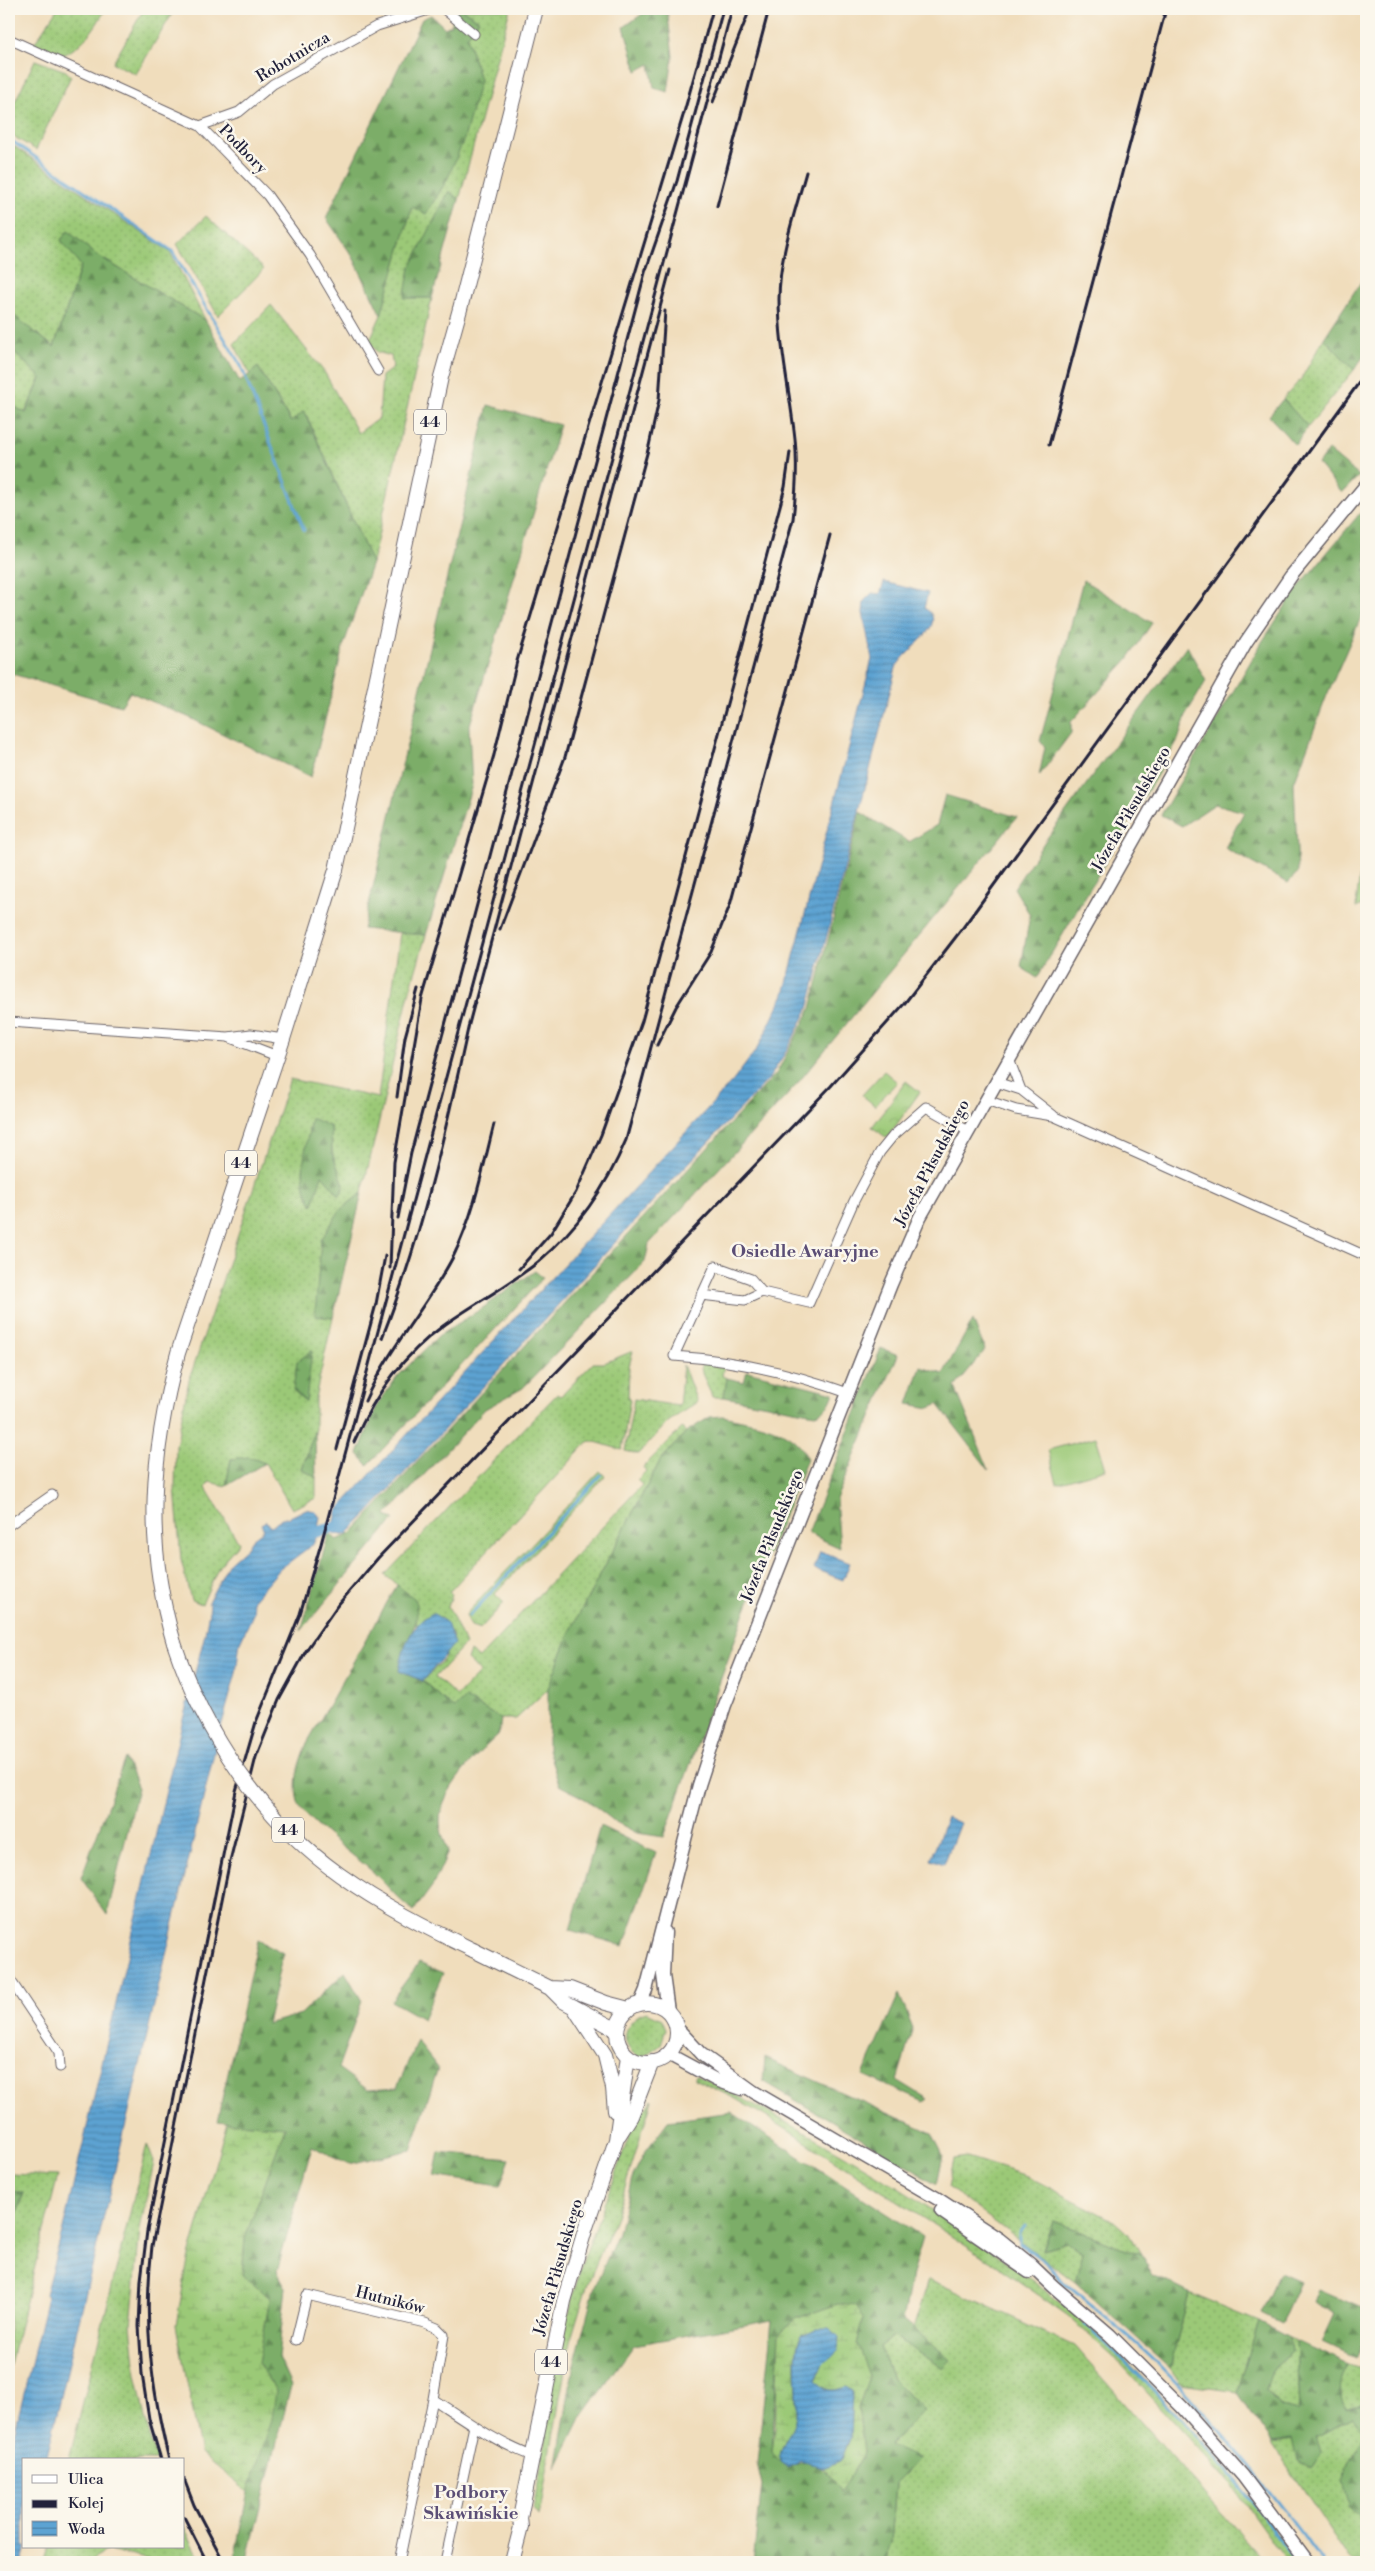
<svg xmlns="http://www.w3.org/2000/svg" width="1375" height="2571" font-family="'Libre Bodoni',serif">
<defs>
<pattern id="grass-dots" width="8" height="8" patternUnits="userSpaceOnUse" patternTransform="scale(1.25)"><rect width="8" height="8" fill="#9bc977"/><path d="M2 2h.1M6 6h.1" fill="none" stroke="#85ac68" stroke-width="1.8" stroke-linecap="round"/></pattern>
<pattern id="forest-firs" width="22" height="20" patternUnits="userSpaceOnUse" patternTransform="scale(1.25)"><rect width="22" height="20" fill="#7cad68"/><path d="M5 1l3.5 6h-7zM16 11l3.5 6h-7z" fill="#658c57"/></pattern>
<pattern id="wetland-marsh" width="20" height="14" patternUnits="userSpaceOnUse" patternTransform="scale(1.25)"><rect width="20" height="14" fill="#9bc977"/><path d="M1 5h8M5 5V1M11 12h8M15 12V8" fill="none" stroke="#85ac68"/></pattern>
<pattern id="park-crowns" width="20" height="18" patternUnits="userSpaceOnUse" patternTransform="scale(1.25)"><rect width="20" height="18" fill="#9bc977"/><path d="M2 6a3 3 0 1 1 6 0M12 15a3 3 0 1 1 6 0" fill="none" stroke="#85ac68"/></pattern>
<pattern id="water-rules" width="6" height="5" patternUnits="userSpaceOnUse" patternTransform="scale(1.25)"><rect width="6" height="5" fill="#5da3d2"/><path d="M0 2.5h6" fill="none" stroke="#4c84ac"/></pattern>
</defs>
<rect width="100%" height="100%" fill="#fbf7ec"/>
<filter id="ink" filterUnits="userSpaceOnUse"><feTurbulence type="fractalNoise" baseFrequency=".02" numOctaves="2"/><feDisplacementMap in="SourceGraphic" scale="10" xChannelSelector="R" yChannelSelector="G"/><feConvolveMatrix kernelMatrix="1 2 1 2 8 2 1 2 1" color-interpolation-filters="sRGB"/></filter>
<filter id="wash" filterUnits="userSpaceOnUse"><feTurbulence type="fractalNoise" baseFrequency=".0096" numOctaves="4" result="noise"/><feDisplacementMap in="SourceGraphic" scale="20" xChannelSelector="R" yChannelSelector="G"/><feGaussianBlur stdDeviation="1.12" result="paint"/><feColorMatrix in="noise" values="0 0 0 0 0 0 0 0 0 0 0 0 0 0 0 0 0 1.4 0 .05"/><feComposite in="paint" operator="in"/></filter>
<g filter="url(#wash)">
<rect width="100%" height="100%" fill="#f0ddbc"/>
<path fill="url(#grass-dots)" stroke="#5e7659" fill-rule="evenodd" d="M57,9H106C92,32 85,44 60,57L32,47Z
M144,9H175L136,74L113,63Z
M461,9H510L459,200L449,191L404,298H432L372,563L305,412L292,423L258,367L250,374L234,344L271,305L325,373L358,433L379,418L382,376L393,368L391,356L377,352L369,342L381,315L412,207L480,80L467,37L479,20Z
M35,60L66,71L71,76L36,150L9,134V114Z
M9,143L170,252L206,321L95,254L68,231L61,240L81,265L54,347L9,312Z
M206,216L264,269L218,316L177,244Z
M1324,338L1354,370L1308,427L1283,399L1301,379Z
M9,347L41,378L25,413L9,404Z
M1366,825V903L1356,908L1357,897Z
M400,933L426,935L409,994L362,1193L340,1210L315,1315L333,1318L315,1398V1430L302,1469L316,1478V1498L292,1509L265,1463L231,1459L226,1486L209,1482L206,1488L239,1543L219,1566L202,1604L191,1600L181,1560L175,1488L176,1446L189,1380L290,1079L378,1098ZM311,1119L331,1127L332,1153L344,1185L340,1195L322,1174L312,1205L303,1170Z
M633,1351L629,1366L628,1398L630,1399L622,1450L592,1441L588,1442L449,1592L452,1595L448,1606L465,1644L435,1677L457,1696L480,1672L467,1660L470,1651L479,1658L642,1485L637,1480L646,1471L643,1467L682,1428L686,1432L660,1461L570,1632L548,1689L516,1719H501L465,1698L454,1709L423,1681L444,1659L453,1636L441,1617L424,1618L416,1626C419,1598 404,1591 385,1575L557,1394L560,1396L563,1394L593,1363H604Z
M707,1362L724,1365L722,1376L727,1378L724,1397H712C709,1385 701,1377 701,1365Z
M683,1365L697,1402L668,1422L639,1454L625,1451L634,1399L679,1406Z
M600,1471L605,1476L495,1594L504,1603L480,1629L471,1626L466,1617L467,1613Z
M647,2012L662,2019L666,2029L661,2044L641,2058C616,2047 624,2017 647,2012Z
M696,2075C834,2143 967,2225 1087,2324C1113,2345 1137,2371 1160,2395C1211,2448 1257,2502 1298,2562H1287L1231,2484L1121,2364L1067,2315L997,2266L775,2122L734,2098L694,2079Z
M652,2100L616,2216L588,2283L570,2342L539,2517L533,2509L544,2449L550,2390L580,2269L634,2123Z
M147,2144L154,2162L140,2229L131,2324L136,2374L145,2419L157,2460H69Z
M967,2157L1027,2176L1116,2222L1128,2233L1141,2255L1053,2221L1042,2249L1068,2242L1084,2252L1075,2282L948,2187L954,2159Z
M9,2174L58,2176L9,2368V2239L24,2193L9,2191Z
M929,2279L1074,2346L1264,2562H884L891,2542L896,2483L919,2459L888,2445L924,2411L893,2379L880,2347L893,2335L943,2368L951,2360L913,2329Z
M1189,2293L1259,2322L1237,2392L1181,2384L1170,2368Z
M1289,2338L1296,2341L1299,2412L1280,2407L1266,2389L1272,2370L1291,2353Z
M1349,2365L1366,2371V2400L1347,2408C1337,2389 1337,2383 1349,2365Z
M1353,2417L1365,2435L1351,2458L1360,2517L1366,2518V2562H1351L1272,2443L1316,2437Z
M184,2527L202,2562H158L108,2550L87,2562H44L48,2547H184Z"/>
<path fill="url(#forest-firs)" stroke="#4f6852" fill-rule="evenodd" d="M453,9H461L479,20L467,37L480,80L464,139L447,180L426,214L412,207L381,315L353,257L326,218L422,19L431,15L445,28L452,24Z
M646,9H667L673,56L668,92L654,88L650,64L637,71L624,27L645,12Z
M449,191L459,200L432,298H404L410,268Z
M68,231L95,254L206,321L240,382L258,367L291,422L304,411L372,563L343,647L311,777L188,717L130,692L121,706L9,673V404L26,413L41,378L9,347V312L54,347L81,266L61,240Z
M1366,274V353L1354,370L1324,338Z
M1283,399L1308,427L1295,445L1269,416Z
M488,405L560,425L469,728L472,785L426,935L363,929Z
M1328,450L1359,476L1342,493L1318,464Z
M1366,506V606L1327,695L1294,783L1298,872L1288,883L1225,848L1244,812L1215,804L1182,826L1161,815L1262,642L1296,590Z
M1083,580L1152,623L1128,659L1071,722V733L1039,776L1045,747L1040,741Z
M1187,646L1206,681L1187,713L1178,740L1037,978L1021,967L1030,915L1014,888L1045,841Z
M945,795L1017,817L792,1090L649,1244L645,1262L523,1388L485,1409L386,1516L394,1519L301,1631L329,1533L337,1540L351,1534L776,1074L811,1008L860,812L909,842L937,825Z
M311,1118L331,1127L332,1153L344,1185L340,1196L322,1175L313,1205C295,1181 307,1146 311,1118Z
M362,1193L333,1318L315,1316L321,1240L340,1210Z
M535,1271L543,1278L368,1465L358,1454L378,1403L398,1376L438,1336L481,1309Z
M973,1320L985,1350L955,1387L989,1470L938,1404L930,1408L908,1404L921,1367L943,1374Z
M881,1348L898,1355L836,1499L840,1548L808,1533Z
M312,1350L306,1402L293,1390L297,1362Z
M747,1371L834,1393C830,1404 827,1410 815,1414L724,1397L727,1378L744,1382Z
M723,1416C753,1423 796,1427 807,1459L745,1612L664,1837L637,1833L614,1821L587,1800L559,1785L548,1749V1689L570,1632L660,1461L686,1432L710,1417Z
M315,1430L316,1478L302,1469Z
M249,1457L265,1463L226,1486L231,1459Z
M397,1585L415,1599C419,1621 416,1622 408,1640C403,1649 402,1661 399,1671L423,1681L454,1709L465,1698L501,1719L499,1734C478,1753 439,1791 440,1822C440,1832 446,1843 448,1852L433,1885L414,1911C398,1900 387,1885 373,1872C358,1858 302,1819 298,1802C293,1781 299,1762 307,1743Z
M125,1758L138,1788L107,1915L81,1878Z
M600,1826L656,1853L624,1946L570,1930Z
M258,1940L283,1953L267,2024L301,2014L345,1972L362,2001L338,2068L368,2090L397,2088L417,2041L438,2068L411,2150L349,2164L312,2146L277,2271L286,2288L278,2357L291,2386L247,2562H245L235,2554L248,2492L276,2391L258,2363L270,2298L242,2275L245,2238L285,2127L217,2121Z
M419,1963L443,1973L423,2019L391,2001Z
M899,1994L913,2028L897,2080L928,2099L924,2102L863,2075Z
M765,2058L932,2133L943,2155L937,2184L763,2081Z
M731,2112L923,2237L912,2274L903,2320L951,2360L943,2368L893,2336L880,2347L893,2379L924,2411L889,2445L919,2459L896,2483L891,2542L884,2562H753L762,2485L757,2463L772,2320L634,2345L581,2418L556,2469L573,2369L594,2289L617,2236L632,2178L645,2152L668,2121ZM838,2304L863,2319L857,2344L869,2376L858,2408L864,2452L841,2492C824,2468 818,2454 786,2468L772,2452L779,2334L795,2319Z
M439,2152L510,2159L500,2186L434,2176Z
M9,2191L24,2192L9,2239Z
M1053,2221L1141,2255L1153,2275L1189,2293L1170,2368L1075,2282L1083,2252L1068,2242L1042,2249Z
M1280,2273L1300,2282L1281,2324L1261,2314Z
M1318,2289L1366,2310V2335L1356,2358L1322,2342L1335,2314L1313,2302Z
M1259,2322L1289,2338L1291,2353L1272,2370L1266,2389L1280,2407L1299,2411L1296,2341L1349,2365C1338,2382 1338,2391 1347,2408L1366,2400V2518L1360,2517L1350,2508L1343,2482L1351,2458L1365,2435L1353,2417L1316,2437L1321,2453L1311,2468L1297,2460L1292,2440L1272,2442L1237,2392Z"/>
<path fill="url(#wetland-marsh)" stroke="#5e7659" d="M227,2122L285,2127L245,2238L242,2275L270,2298L258,2363L276,2391L272,2419L248,2492L201,2454L176,2325L188,2260Z
M838,2304L856,2306L863,2319L857,2344L869,2376L858,2408L864,2452L841,2492L823,2467L842,2459L851,2436L853,2391L847,2387C832,2392 826,2391 816,2380L823,2364L838,2349L817,2329L801,2335C790,2359 801,2392 795,2420C791,2435 778,2446 780,2463L772,2452L775,2429L779,2334L795,2319Z"/>
<path fill="url(#park-crowns)" stroke="#5e7659" d="M906,1081L920,1092L887,1138L872,1127Z"/>
<path fill="#9bc977" stroke="#5e7659" d="M884,1071L897,1082L875,1106L862,1095Z
M1096,1437L1106,1469L1057,1483L1048,1450Z"/>
<path fill="url(#water-rules)" stroke="#406286" d="M884,582L928,593L924,608C952,623 904,650 896,668L808,1009L787,1050L768,1080L665,1188L366,1515L347,1534H335L333,1531L337,1512L343,1504L733,1081L759,1046L784,994L872,659L863,613L864,601L872,593L880,594Z
M306,1509L315,1511L320,1517L316,1538L312,1545L280,1569L252,1601L254,1612L240,1642L236,1673L215,1749L46,2460H24V2547H26L22,2562H9V2455L47,2297L45,2294L63,2229L182,1723L205,1634L210,1606L208,1602L229,1563L247,1547L252,1539L264,1530L261,1524L266,1521L269,1526L275,1525L276,1522L286,1517L288,1518Z
M820,1552L850,1563L843,1580L814,1569Z
M433,1613L447,1623L454,1644L423,1681L399,1671C403,1648 411,1624 433,1613Z
M947,1817L960,1823L944,1864L931,1859Z
M817,2329H830L839,2338L838,2349L823,2364L816,2380C826,2392 832,2392 847,2387L853,2391L851,2436L842,2459L823,2467L802,2461L787,2468L780,2463C778,2446 791,2435 795,2420C801,2392 791,2359 801,2335Z"/>
<g fill="none" stroke-linecap="round" stroke-linejoin="round">
<path stroke="#5da3d2" stroke-width="3" d="M9,139L172,251L241,366L304,530
M469,1616L601,1475
M1025,2225L1020,2232V2243L1048,2264L1061,2280C1094,2308 1129,2335 1159,2365C1220,2426 1272,2493 1322,2562
M1086,2325C1164,2396 1237,2474 1295,2562"/>
<path stroke="#5da3d2" stroke-width="11" d="M305,1535L347,1524"/>
</g>
</g>
<g filter="url(#ink)">
<g fill="none" stroke-linecap="round" stroke-linejoin="round">
<g stroke="#6a6368" stroke-width="11">
<path id="street" d="M444,9L474,34
M9,39L200,126L267,195L310,255L378,371
M200,126L239,112L273,84L377,26L432,9
M9,1022L228,1037L277,1056
M228,1037L251,1034L283,1039
M1009,1059L1021,1090L1053,1115
M996,1082L1021,1090
M986,1100L1016,1110L1053,1116L1366,1256
M701,1295L745,1300L762,1292
M848,1393C792,1373 733,1360 674,1356L715,1266L751,1279L762,1292L809,1303L854,1201L880,1152L893,1136L926,1107L968,1131
M9,1525L52,1495
M9,1978L59,2053L60,2067
M296,2340L307,2295L425,2323L437,2328L444,2335L433,2399C465,2420 497,2443 532,2456
M399,2562L433,2399
M445,2562L474,2426"/>
</g>
<g stroke="#6a6368" stroke-width="15">
<path id="secondary" d="M665,1932L663,1975L668,2011
M640,2004L646,1990L699,1785L725,1705L891,1284L920,1217L1246,642L1291,576L1366,485
M676,2027L701,2054L754,2092L938,2199L999,2239L1030,2264L1053,2286L1110,2335L1182,2407L1243,2476L1307,2562
M668,2054L716,2080L742,2089
M941,2211L1029,2272"/>
</g>
<g stroke="#6a6368" stroke-width="16">
<path id="primary" d="M174,1643C144,1543 151,1453 178,1353L283,1039L336,870L441,377L460,309L536,9
M473,1950L550,1988L563,2001L617,2030
M550,1988L570,1989L606,2003L629,2009
M617 2033a30 30 0 1 1 60 0a30 30 0 1 1-60 0Z
M573,2006L605,2055L613,2088L615,2111
M619,2135L631,2116L652,2062
M512,2562L521,2527L520,2518L564,2301L585,2230L616,2140L628,2056"/>
</g>
<use href="#street" stroke="#fff" stroke-width="9"/>
<use href="#secondary" stroke="#fff" stroke-width="12"/>
<use href="#primary" stroke="#fff" stroke-width="14"/>
<path stroke="#22223b" stroke-width="3" d="M713,102L750,9
M717,206L769,9
M646,270L677,181L723,9
M1049,445L1166,9
M500,929L565,757L649,446L659,400L665,311
M657,1045L676,1007L711,952L730,905L830,535
M397,1097L405,1037L418,989
M398,1218L411,1153L647,265
M390,1268L394,1162L422,999L494,755L517,661L683,116L713,9
M519,1269L551,1233L576,1192L601,1135L642,1021L785,487L790,452
M382,1338C422,1237 446,1130 469,1024L670,270
M365,1401C388,1348 428,1306 454,1255C474,1214 483,1168 494,1124
M354,1442C374,1396 403,1355 443,1326C474,1304 508,1286 538,1262C578,1228 606,1188 626,1140L793,519C796,493 798,466 795,439C790,392 779,346 779,299C779,257 795,212 806,172
M337,1449L376,1304L385,1256
M161,2460L149,2419L142,2374L139,2326L141,2280L147,2231L236,1791L256,1722L300,1614L321,1544L732,9
M169,2460C151,2386 143,2322 152,2246L229,1865L256,1757L279,1700L307,1649L337,1606L378,1558L831,1086L904,1004L962,929L1366,373
M184,2479L194,2505L224,2562
M184,2517L207,2562"/>
<g stroke="#6a6368" stroke-width="16" stroke-linecap="butt">
<path id="primary-bridge" d="M174,1643C204,1734 262,1819 340,1875C382,1905 427,1928 473,1950"/>
</g>
<use href="#primary-bridge" stroke="#fff" stroke-width="14"/>
</g>
</g>
<g text-anchor="middle" dominant-baseline="central" stroke-width="5" stroke-linejoin="round" paint-order="stroke">
<g fill="#fbf7ec" stroke="#636270" stroke-width="1">
<rect x="414" y="409.5" width="32" height="25" rx="4"/>
<rect x="225" y="1150.5" width="32" height="25" rx="4"/>
<rect x="272" y="1817.5" width="32" height="25" rx="4"/>
<rect x="535" y="2349.5" width="32" height="25" rx="4"/>
</g>
<g font-size="15" font-weight="bold" fill="#22223b">
<text x="430" y="422">44</text>
<text x="241" y="1163">44</text>
<text x="288" y="1830">44</text>
<text x="551" y="2362">44</text>
</g>
<g font-size="16" fill="#22223b" stroke="#fbf7ec">
<text transform="translate(293 57) rotate(-31)">Robotnicza</text>
<text transform="translate(243 149) rotate(46)">Podbory</text>
<text transform="translate(1131 809) rotate(-60)">Józefa Piłsudskiego</text>
<text transform="translate(932 1163) rotate(-62)">Józefa Piłsudskiego</text>
<text transform="translate(772 1536) rotate(-68)">Józefa Piłsudskiego</text>
<text transform="translate(558 2267) rotate(-74)">Józefa Piłsudskiego</text>
<text transform="translate(390 2300) rotate(14)">Hutników</text>
</g>
<g font-size="18" font-weight="bold" fill="#5b4e76" stroke="#fbf7ec">
<text x="805" y="1251">Osiedle Awaryjne</text>
<text x="471" y="2492">Podbory<tspan x="471" dy="21">Skawińskie</tspan></text>
</g>
</g>
<rect width="1375" height="2571" fill="none" stroke="#fbf7ec" stroke-width="30"/>
<rect x="22" y="2458" width="162" height="90" fill="#fbf7ec" stroke="#a4a2a5"/>
<rect x="32" y="2475" width="25" height="8" fill="#ffffff" stroke="#a4a2a5"/>
<text x="68" y="2484" font-size="15" fill="#22223b">Ulica</text>
<rect x="32" y="2500" width="25" height="8" fill="#22223b" stroke="#a4a2a5"/>
<text x="68" y="2508" font-size="15" fill="#22223b">Kolej</text>
<rect x="32" y="2521" width="25" height="15" fill="url(#water-rules)" stroke="#a4a2a5"/>
<text x="68" y="2534" font-size="15" fill="#22223b">Woda</text>
</svg>
